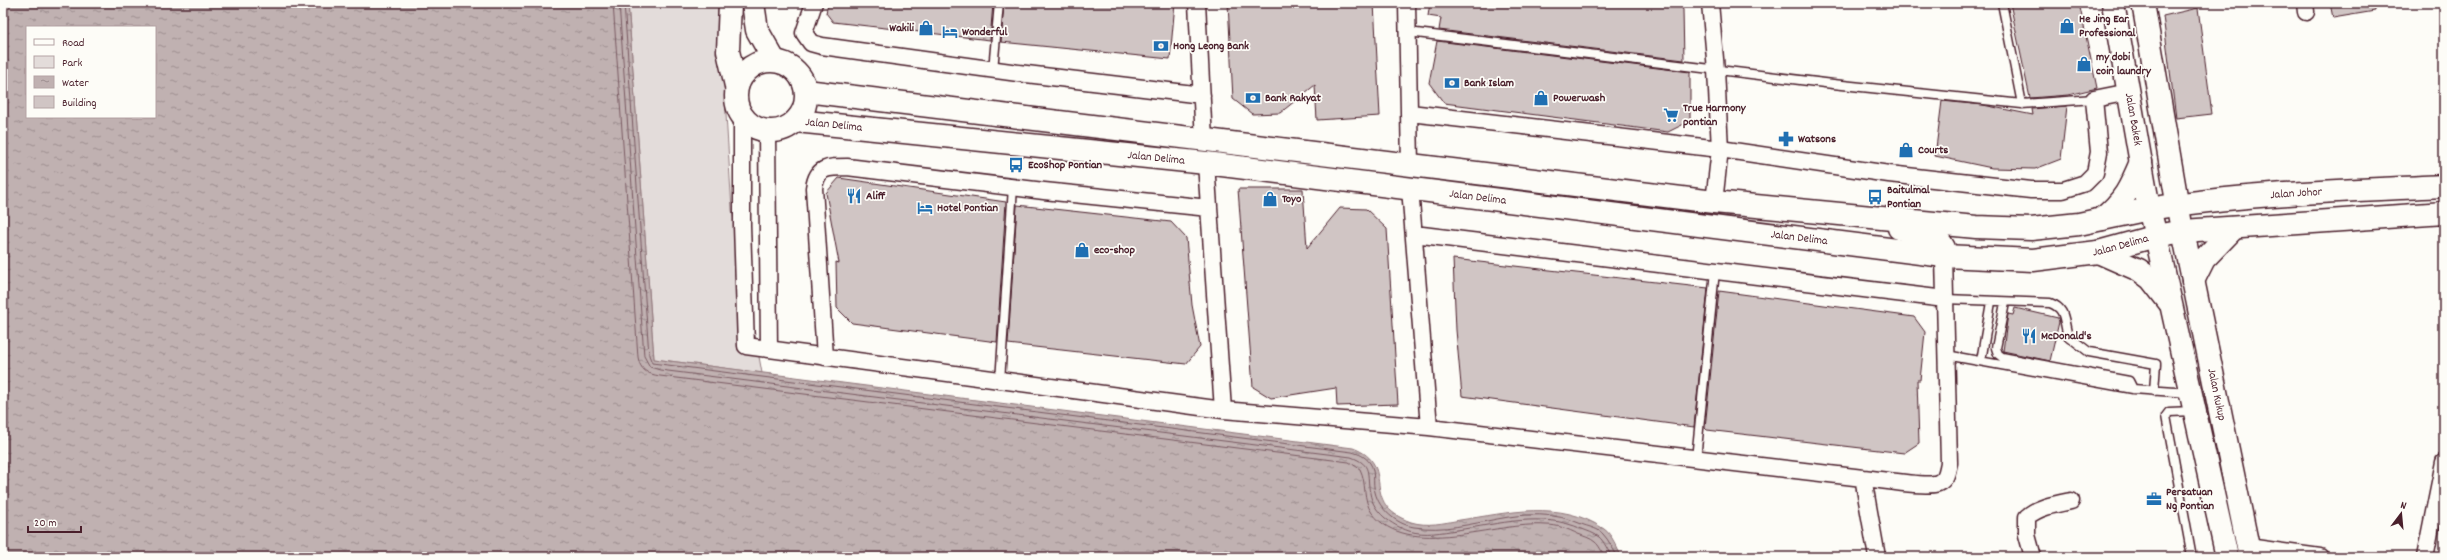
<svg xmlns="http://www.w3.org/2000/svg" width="2447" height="560" font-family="Dekko,sans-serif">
<defs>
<pattern id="water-ripples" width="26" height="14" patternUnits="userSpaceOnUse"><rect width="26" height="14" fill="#c0b1b1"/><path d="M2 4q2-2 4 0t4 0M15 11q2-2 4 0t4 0" fill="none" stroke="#9e8f90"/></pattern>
</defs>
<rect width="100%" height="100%" fill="#fdfcf7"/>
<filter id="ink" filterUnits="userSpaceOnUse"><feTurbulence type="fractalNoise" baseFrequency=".025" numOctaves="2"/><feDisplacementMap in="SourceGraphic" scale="8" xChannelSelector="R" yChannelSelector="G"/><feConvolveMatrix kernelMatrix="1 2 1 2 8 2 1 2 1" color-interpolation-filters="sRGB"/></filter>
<g filter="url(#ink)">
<path fill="#e3dcda" stroke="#967e82" d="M628,3H719L732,210L762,373L654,359Z"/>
<path fill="url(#water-ripples)" stroke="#91777b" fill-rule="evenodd" d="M3,3H628L654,359L1353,448C1399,465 1357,503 1411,522C1427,527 1444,523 1460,520C1508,513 1560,499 1604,529C1612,534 1617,549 1622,557H3ZM27,27H155V117H27Z"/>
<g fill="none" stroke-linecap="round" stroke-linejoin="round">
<path stroke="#795961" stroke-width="1" d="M613,3L638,357C640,370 647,374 660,376L1349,462L1360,469C1367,483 1362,499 1372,513C1408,560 1495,521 1546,525C1558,525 1568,529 1578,534C1583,536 1591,538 1595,542C1599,545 1602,552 1605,557
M619,3L644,356L650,367L660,370L1351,457C1373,465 1366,473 1370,493C1373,512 1391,525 1409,531C1425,536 1442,532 1457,530C1499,524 1542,511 1582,529C1587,531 1594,533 1599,537C1604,541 1608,551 1612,557
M624,3L649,355L652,363L1352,452C1359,454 1365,456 1370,463C1376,472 1372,482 1375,492C1379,509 1396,524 1414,527C1473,536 1522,497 1584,525C1590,527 1599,529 1603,534C1609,540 1613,550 1618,557"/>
</g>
<path fill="#d0c5c4" stroke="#4a1f2b" d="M828,3H993L990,40L833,22L826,13Z
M1004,3H1175L1170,59L1001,42Z
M1228,3H1374L1380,116L1317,120L1315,85L1280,113L1252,114L1233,99Z
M1430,3H1680L1683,10L1684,60L1439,30L1441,18L1428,16Z
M2010,3H2079L2097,88L2068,95L2030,98Z
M2330,3H2375V11L2333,18Z
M2198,8L2212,114L2176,118L2163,16Z
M1437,41L1690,72V121L1668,132L1444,103L1429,83Z
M1942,101L1983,105L2033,115L2032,109L2067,106L2061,159L2035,169L1992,168L1935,156Z
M839,178L1006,202L997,342L852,323L837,308L836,262L839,263L826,193Z
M1238,189H1303L1307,248L1340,208L1366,209L1387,229L1398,404L1337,406L1336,388L1271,398L1253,387Z
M1017,205L1171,222L1186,238L1192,305L1200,347L1186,364L1008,344Z
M1453,259L1708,288L1694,427L1462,396L1456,330Z
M1719,291L1914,317L1925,332L1920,380H1917L1919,443L1904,453L1707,430L1705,428Z
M2015,308L2058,318L2059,322L2050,361L2003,351L2008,314L2013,315Z"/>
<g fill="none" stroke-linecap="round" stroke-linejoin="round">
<g stroke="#4a1f2b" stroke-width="11">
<path id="lane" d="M2002,3L2022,104
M1408,32L1833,84L2022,104L2094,99
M993,70L999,3
M1945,299L2050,303C2067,309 2063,321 2068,336L2089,352L2156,364L2154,391
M2005,303L1996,348L1998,354L2002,357L2129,381L2133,389
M1946,355L2133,389L2189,393
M1981,361L1991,302
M1000,381L1013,187
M1696,459L1715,271
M2192,557L2166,416L2169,412L2193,411"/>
</g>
<g stroke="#4a1f2b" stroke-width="19">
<path id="street" d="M814,3L804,33L811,43L822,46L1018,73L1202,95
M1197,3L1204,141
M1407,3L1410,166
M1710,3L1716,70L1720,149L1714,202
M2305,3L2306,12
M1410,113L1720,149L1889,174L2031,190H2063L2085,183L2095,173L2099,152L2094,99L2129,92
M742,117V225L746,346L1223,410L1429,427L1863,478C1878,479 1927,488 1938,483C1947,479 1947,471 1949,463L1944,256
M767,132L769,349
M1206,163L1223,410
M1410,188L1429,427
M1414,234L1945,299
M825,357L814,188C817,167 827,167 847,167L1044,191L1209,208
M1863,478L1877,557
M2248,547L2320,557
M2033,557L2027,535V517C2038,507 2056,504 2071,501
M2425,557L2444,462"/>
</g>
<g stroke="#4a1f2b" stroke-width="25">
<g id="secondary">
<path d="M730,3L728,51L736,86"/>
<path d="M753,3L757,30L774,60"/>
<circle cx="771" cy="96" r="35"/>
<path d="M806,91L1714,202L1976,227L2031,229L2079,224L2149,209"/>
<path id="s1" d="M796,121L1206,163L1944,256L2033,260L2098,252L2156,236"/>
<path d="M2102,219C2125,200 2130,188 2141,162"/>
<path d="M1899,228L1941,243L1944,248V256"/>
</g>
</g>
<g stroke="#4a1f2b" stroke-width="25">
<g id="primary">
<path id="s2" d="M2183,231L2250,557"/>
<path d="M2156,236L2227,557"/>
<path d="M2098,252L2139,270L2151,279L2169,302"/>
</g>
</g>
<g stroke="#4a1f2b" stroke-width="25">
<g id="highway">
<path id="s3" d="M2113,3L2149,209L2156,236L2183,231L2444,213"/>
<path d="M2143,3L2180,219"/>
<path id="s4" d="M2149,209C2246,193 2346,191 2444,186"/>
<path d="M2193,281L2204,259L2234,228"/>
</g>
</g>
<use href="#lane" stroke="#fdfcf7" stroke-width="8"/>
<use href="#street" stroke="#fdfcf7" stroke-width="16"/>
<use href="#secondary" stroke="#fdfcf7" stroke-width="22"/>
<use href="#primary" stroke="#fdfcf7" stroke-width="22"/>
<use href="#highway" stroke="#fdfcf7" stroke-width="22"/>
</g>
</g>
<defs>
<g id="shop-bare" transform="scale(1.2)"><path d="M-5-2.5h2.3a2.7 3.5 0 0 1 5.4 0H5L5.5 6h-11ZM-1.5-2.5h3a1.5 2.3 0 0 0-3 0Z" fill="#1f6fb2" stroke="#fdfcf7" stroke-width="2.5" paint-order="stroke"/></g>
<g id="hotel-bare" transform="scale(1.2)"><path d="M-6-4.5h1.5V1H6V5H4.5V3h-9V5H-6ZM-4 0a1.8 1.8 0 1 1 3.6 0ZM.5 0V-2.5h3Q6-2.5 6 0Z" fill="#1f6fb2" stroke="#fdfcf7" stroke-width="2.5" paint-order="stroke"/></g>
<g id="bank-bare" transform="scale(1.2)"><path d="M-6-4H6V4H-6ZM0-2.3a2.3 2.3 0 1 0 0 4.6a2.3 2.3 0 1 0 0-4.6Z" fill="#1f6fb2" stroke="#fdfcf7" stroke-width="2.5" paint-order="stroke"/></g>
<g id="supermarket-bare" transform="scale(1.2)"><path d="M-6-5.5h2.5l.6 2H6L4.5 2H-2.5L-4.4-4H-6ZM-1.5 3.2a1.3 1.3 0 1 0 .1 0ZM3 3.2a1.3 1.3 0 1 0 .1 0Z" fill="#1f6fb2" stroke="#fdfcf7" stroke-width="2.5" paint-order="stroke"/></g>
<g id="pharmacy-bare" transform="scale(1.2)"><path d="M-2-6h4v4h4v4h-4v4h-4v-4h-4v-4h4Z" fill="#1f6fb2" stroke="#fdfcf7" stroke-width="2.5" paint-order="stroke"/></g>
<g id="bus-bare" transform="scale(1.2)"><path d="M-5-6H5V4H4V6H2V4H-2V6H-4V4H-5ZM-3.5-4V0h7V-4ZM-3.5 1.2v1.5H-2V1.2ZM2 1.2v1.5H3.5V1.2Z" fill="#1f6fb2" stroke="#fdfcf7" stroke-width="2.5" paint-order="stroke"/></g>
<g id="restaurant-bare" transform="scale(1.2)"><path d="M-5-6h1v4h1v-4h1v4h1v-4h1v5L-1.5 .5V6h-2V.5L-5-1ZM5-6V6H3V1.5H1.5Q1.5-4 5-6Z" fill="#1f6fb2" stroke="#fdfcf7" stroke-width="2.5" paint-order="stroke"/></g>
<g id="office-bare" transform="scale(1.2)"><path d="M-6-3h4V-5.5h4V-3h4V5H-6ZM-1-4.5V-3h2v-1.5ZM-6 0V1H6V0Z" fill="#1f6fb2" stroke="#fdfcf7" stroke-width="2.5" paint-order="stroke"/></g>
</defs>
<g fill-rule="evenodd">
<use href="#shop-bare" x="2067" y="26"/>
<use href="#shop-bare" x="926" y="28"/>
<use href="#hotel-bare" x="950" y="32"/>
<use href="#bank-bare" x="1161" y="46"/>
<use href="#shop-bare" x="2084" y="64"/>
<use href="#bank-bare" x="1452" y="83"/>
<use href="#bank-bare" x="1253" y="98"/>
<use href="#shop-bare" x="1541" y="98"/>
<use href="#supermarket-bare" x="1671" y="115"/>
<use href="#pharmacy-bare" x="1786" y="139"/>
<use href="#shop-bare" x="1906" y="150"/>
<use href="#bus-bare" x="1016" y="165"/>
<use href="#restaurant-bare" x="854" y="196"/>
<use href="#bus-bare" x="1875" y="197"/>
<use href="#shop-bare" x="1270" y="199"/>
<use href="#hotel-bare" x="925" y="208"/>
<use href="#shop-bare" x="1082" y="250"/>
<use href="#restaurant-bare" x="2029" y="336"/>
<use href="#office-bare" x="2154" y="499"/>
</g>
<g text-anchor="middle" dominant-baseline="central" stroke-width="3.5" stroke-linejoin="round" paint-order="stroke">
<g font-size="12" font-weight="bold" fill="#4a1f2b" stroke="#fdfcf7" text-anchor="start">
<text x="2079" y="19">He Jing Ear<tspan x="2079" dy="14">Professional</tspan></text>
<text x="914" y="28" text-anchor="end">Wakili</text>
<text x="962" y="32">Wonderful</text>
<text x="1173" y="46">Hong Leong Bank</text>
<text x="2096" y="57">my dobi<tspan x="2096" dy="14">coin laundry</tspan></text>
<text x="1464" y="83">Bank Islam</text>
<text x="1265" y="98">Bank Rakyat</text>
<text x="1553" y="98">Powerwash</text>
<text x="1683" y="108">True Harmony<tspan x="1683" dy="14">pontian</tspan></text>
<text x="1798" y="139">Watsons</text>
<text x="1918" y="150">Courts</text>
<text x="1028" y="165">EcoShop Pontian</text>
<text x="1887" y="190">Baitulmal<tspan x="1887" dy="14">Pontian</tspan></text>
<text x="866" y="196">Aliff</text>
<text x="1282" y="199">Toyo</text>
<text x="937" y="208">Hotel Pontian</text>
<text x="1094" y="250">eco-shop</text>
<text x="2041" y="336">McDonald's</text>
<text x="2166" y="492">Persatuan<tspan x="2166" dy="14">Ng Pontian</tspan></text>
</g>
<g font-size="12" fill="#4a1f2b" stroke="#fdfcf7">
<text stroke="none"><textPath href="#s3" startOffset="118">Jalan Bakek</textPath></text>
<text stroke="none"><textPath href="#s1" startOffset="38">Jalan Delima</textPath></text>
<text stroke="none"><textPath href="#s1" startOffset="362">Jalan Delima</textPath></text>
<text stroke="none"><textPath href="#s4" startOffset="148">Jalan Johor</textPath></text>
<text stroke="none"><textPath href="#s1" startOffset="686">Jalan Delima</textPath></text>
<text stroke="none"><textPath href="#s1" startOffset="1010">Jalan Delima</textPath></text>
<text stroke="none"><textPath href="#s1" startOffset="1334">Jalan Delima</textPath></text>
<text stroke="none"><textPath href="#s2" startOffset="167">Jalan Kukup</textPath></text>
</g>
</g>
<rect width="2447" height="560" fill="none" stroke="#fdfcf7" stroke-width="16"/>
<rect x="8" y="8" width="2431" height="544" fill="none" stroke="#4a1f2b" stroke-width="1.5" filter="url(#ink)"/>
<rect x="26" y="26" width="130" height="92" fill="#fdfcf7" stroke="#b5a4a5"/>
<rect x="34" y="39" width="20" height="6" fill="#fdfcf7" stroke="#b5a4a5"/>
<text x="62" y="46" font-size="12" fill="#4a1f2b">Road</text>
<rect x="34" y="56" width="20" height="12" fill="#e3dcda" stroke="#b5a4a5"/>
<text x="62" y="66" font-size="12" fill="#4a1f2b">Park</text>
<rect x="34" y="76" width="20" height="12" fill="url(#water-ripples)" stroke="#b5a4a5"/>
<text x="62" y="86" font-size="12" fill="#4a1f2b">Water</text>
<rect x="34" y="96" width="20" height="12" fill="#d0c5c4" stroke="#b5a4a5"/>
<text x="62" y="106" font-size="12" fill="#4a1f2b">Building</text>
<g transform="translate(2401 514) rotate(16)" stroke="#fdfcf7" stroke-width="3" paint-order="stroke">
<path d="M0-3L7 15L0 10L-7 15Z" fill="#4a1f2b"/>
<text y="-6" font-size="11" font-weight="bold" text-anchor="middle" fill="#4a1f2b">N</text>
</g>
<path d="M28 526v6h53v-6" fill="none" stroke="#4a1f2b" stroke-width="2"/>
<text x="34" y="526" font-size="12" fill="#4a1f2b" stroke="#fdfcf7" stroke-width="3" paint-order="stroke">20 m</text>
</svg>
